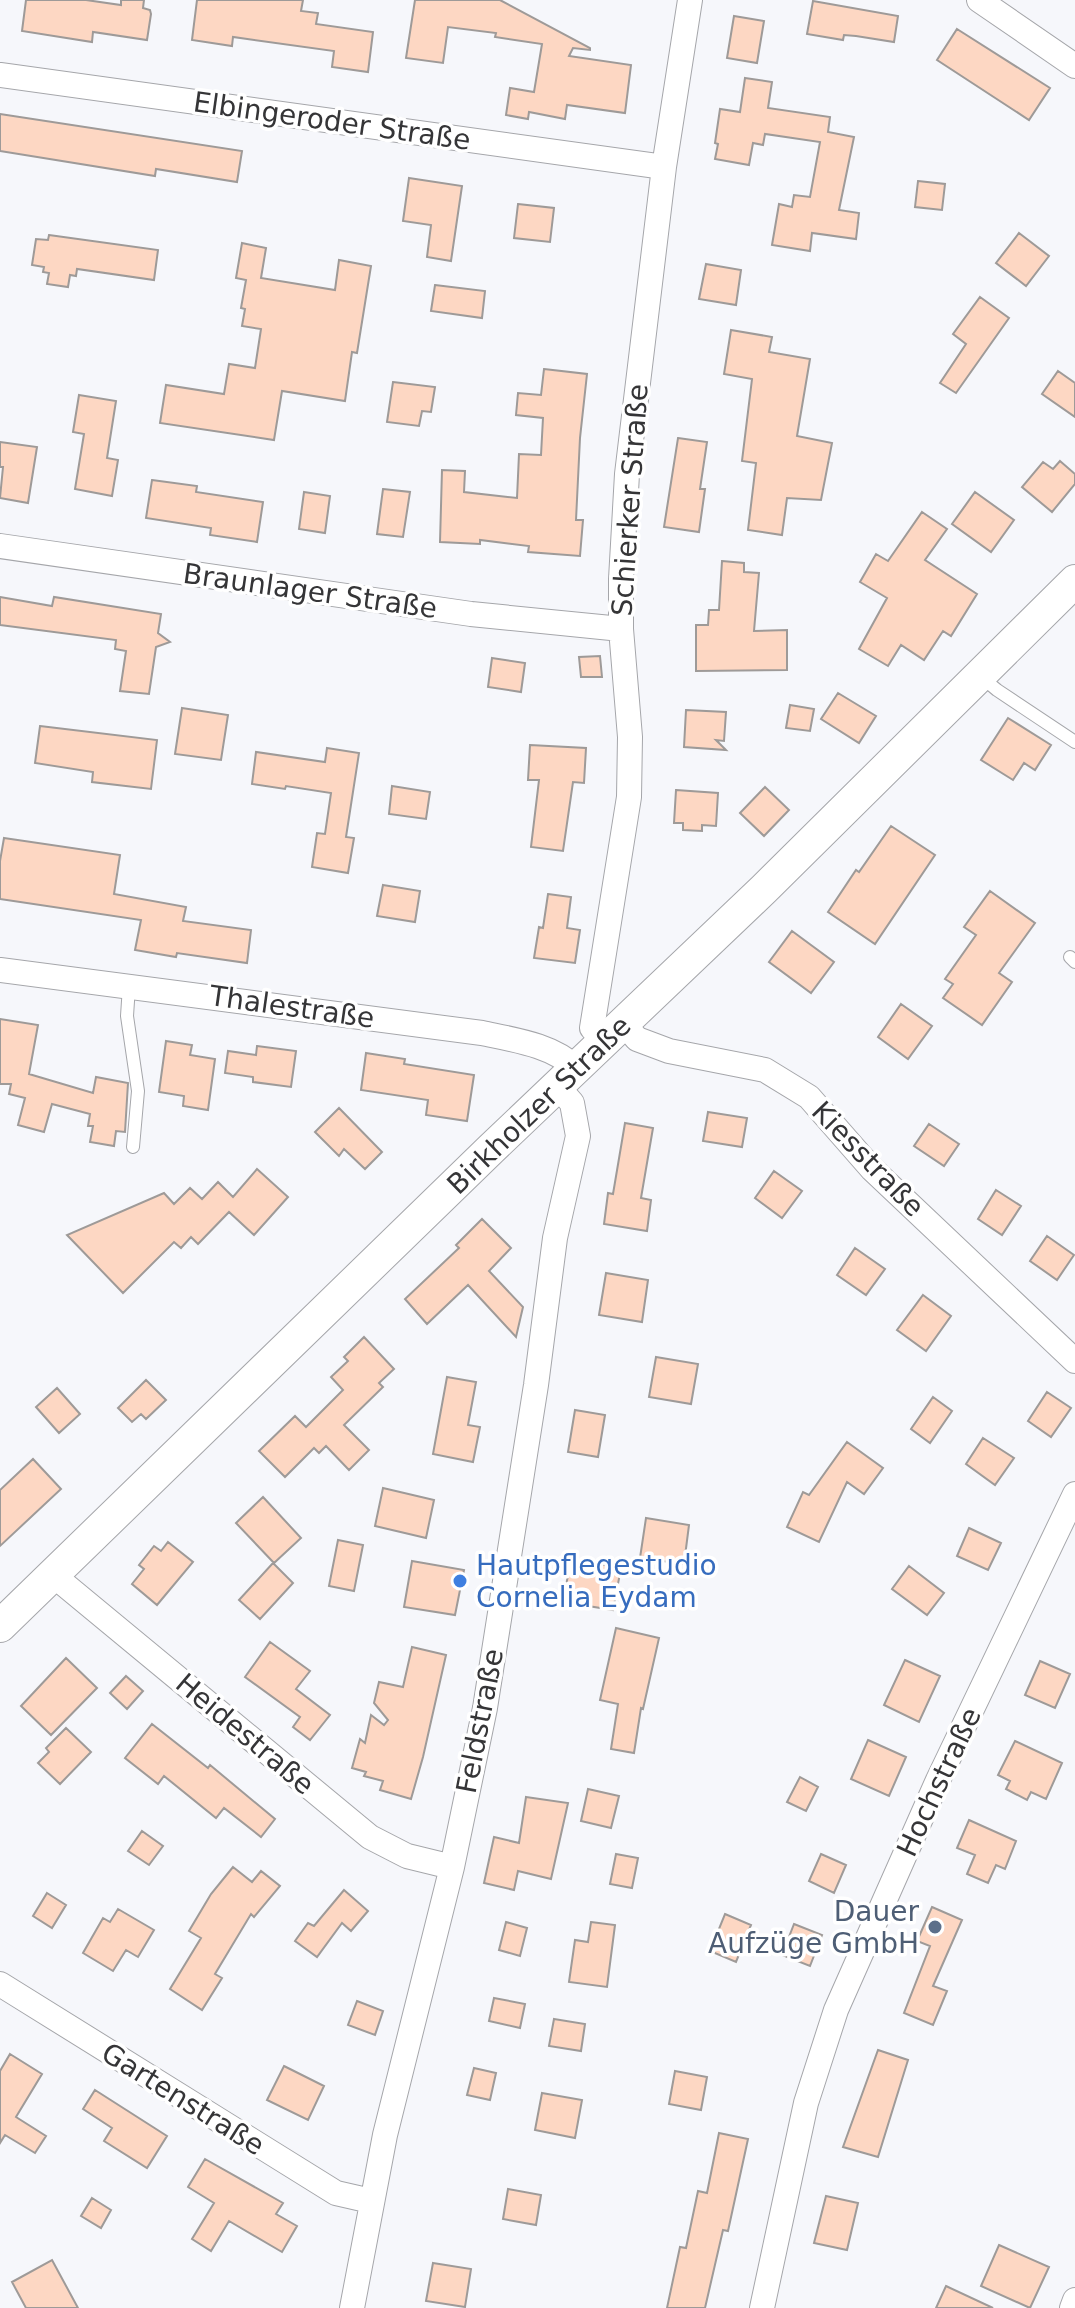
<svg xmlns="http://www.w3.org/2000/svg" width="1075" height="2308" font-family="'DejaVu Sans',sans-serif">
<rect width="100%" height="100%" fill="#f6f7fb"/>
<path fill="#fdd7c3" stroke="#9e9a98" stroke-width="2" d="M26,0H86L121,5V0H144L143,8L150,10L151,14L147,40L93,32L92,42L22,31Z
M197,0H303L301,11L318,13L316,24L373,32L368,72L332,67L334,51L233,37L232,46L192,40Z
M415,0H500L590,48V50L573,48L569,56L631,65L625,113L567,105L565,119L529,112L528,119L506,115L510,88L534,92L542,44L495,37L496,33L448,27L443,63L406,58Z
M813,1L898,16L894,42L856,36L844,35L843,40L807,34Z
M734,16L764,21L757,63L727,58Z
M957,29L1050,88L1029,120L937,60Z
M745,78L772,82L768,108L830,117L828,132L854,137L839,210L859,213L856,239L812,233L810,251L772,245L779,204L792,207L794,195L810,197L820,142L765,134L763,145L753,143L749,165L715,159L718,144L715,143L720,109L740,112Z
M0,114L242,151L237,182L156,169L155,176L0,151Z
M409,178L462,186L451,261L427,257L431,225L403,221Z
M918,181L945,184L942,210L915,207Z
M518,204L554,208L550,242L514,238Z
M1019,233L1049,256L1026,286L996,263Z
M49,235L158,250L154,280L77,269L76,276L70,275L68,287L47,284L49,273L43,272L44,267L32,265L36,239L48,240Z
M242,243L266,248L261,278L335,290L339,260L371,266L357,353L352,352L345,401L282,391L274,440L160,423L166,385L224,394L229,364L255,368L261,329L242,326L245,309L241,308L246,280L236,278Z
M706,264L741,270L736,305L699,299Z
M435,285L485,291L482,318L431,311Z
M980,297L1009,318L956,393L940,383L966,344L953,334Z
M731,330L772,337L769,352L810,359L797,436L832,443L821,500L787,498L782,535L748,530L756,463L742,461L752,379L724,374Z
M544,369L587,374L580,438L576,520H583L580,556L528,552L529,546L480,540V544L440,542L442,470L465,471L464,492L517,498L519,454L541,455L543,418L516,415L518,393L541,395Z
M1058,371L1075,383V417L1042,394Z
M393,382L435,387L431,412L422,411L419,426L387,422Z
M79,395L116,401L107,458L118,460L112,496L75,489L84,434L73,432Z
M678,438L707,442L700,489H705L699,532L664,527Z
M0,442L37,447L28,503L0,498L3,467H0Z
M1060,461L1075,474V484L1052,512L1022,487L1043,462L1053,469Z
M152,480L197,486L196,492L263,502L257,542L210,535L211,528L146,518Z
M383,489L410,492L403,537L377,534Z
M304,492L330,496L325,533L299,529Z
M975,492L1014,520L991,552L952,524Z
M922,512L947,529L925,560L977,594L951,636L943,631L924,660L901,645L888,666L859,649L887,598L860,582L876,554L888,561Z
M722,561L744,563V572L759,573L754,631L787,630V670L696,671V625H708L709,610H719Z
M0,597L52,606L54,597L161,614L158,633L170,642L156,647L149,694L120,691L126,651L115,649L116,640L0,625Z
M600,656L602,677H581L579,657Z
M492,658L525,663L521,692L488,687Z
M838,693L876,716L859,743L821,719Z
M790,705L814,709L810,731L786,728Z
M182,708L228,715L221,760L175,754Z
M686,710L726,712L724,741L716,740L726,750L684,747Z
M1008,718L1051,745L1035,770L1024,763L1013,780L981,760Z
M40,726L157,740L151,789L92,782L93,772L35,763Z
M530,745L586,748L584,783L573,782L563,851L531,847L539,780H528Z
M327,748L359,753L346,837L354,838L348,873L312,867L317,833L325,834L331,793L286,786L285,789L252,784L256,752L325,762Z
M392,786L430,792L426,819L389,814Z
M765,787L789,810L764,836L740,813Z
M676,790L718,793L716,826L702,825V831L683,830V823H674Z
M891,826L935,855L875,944L828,912L856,870L859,872Z
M4,838L120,855L114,894L186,907L183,921L251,930L247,963L177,953L176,957L135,950L141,920L0,899V861Z
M383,885L420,891L415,922L377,916Z
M990,891L1035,923L999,973L1012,982L982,1025L943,998L953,984L945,979L976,935L964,927Z
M548,894L571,897L567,928L580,930L575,963L534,958L539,927L543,928Z
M792,931L834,962L811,993L769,962Z
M901,1004L932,1026L908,1059L878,1037Z
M0,1019L38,1025L29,1074L93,1093L96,1077L128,1083L125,1132L116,1131L114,1146L90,1142L93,1126H88L90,1114L52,1104L44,1132L18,1125L25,1098L9,1094L11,1084H0Z
M166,1041L192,1045L190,1055L215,1059L208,1110L183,1106L184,1096L159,1092Z
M257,1046L296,1051L291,1087L253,1082V1077L225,1073L228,1051L256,1055Z
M366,1053L405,1059L404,1064L474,1075L467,1121L426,1115L428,1100L361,1090Z
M339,1108L382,1152L365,1169L344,1149L339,1156L315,1132Z
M708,1112L747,1118L742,1147L703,1141Z
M625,1123L653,1128L641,1198L651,1200L647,1231L604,1224L608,1193L613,1194Z
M929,1124L959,1144L944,1166L914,1146Z
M257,1169L288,1197L254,1235L229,1212L198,1244L191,1237L181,1248L174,1242L123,1293L67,1235L164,1193L174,1204L190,1188L202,1199L218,1182L233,1197Z
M774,1171L802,1191L782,1218L755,1198Z
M996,1190L1021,1206L1002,1235L978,1219Z
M482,1219L511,1248L489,1271L523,1307L516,1337L468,1285L427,1324L405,1299L459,1248L456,1245Z
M1047,1236L1074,1255L1057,1280L1030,1261Z
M855,1248L885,1269L866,1295L837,1275Z
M606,1273L648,1280L642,1322L599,1315Z
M923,1295L951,1316L926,1351L897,1330Z
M364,1337L394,1369L379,1383L383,1387L344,1425L369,1450L349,1470L326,1446L319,1453L314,1448L285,1477L259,1451L295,1416L306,1427L343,1390L331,1377L348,1361L344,1357Z
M656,1357L698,1364L691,1404L649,1397Z
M447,1377L476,1382L468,1425L480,1427L473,1462L433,1454Z
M146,1380L166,1400L146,1419L141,1414L132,1422L118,1408Z
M57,1388L80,1414L59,1433L36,1407Z
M1047,1392L1071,1408L1051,1437L1028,1421Z
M933,1397L952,1411L930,1443L911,1429Z
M575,1410L605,1415L598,1457L568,1452Z
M983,1438L1014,1458L995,1485L966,1464Z
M847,1442L883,1468L864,1494L847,1482L819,1542L787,1527L803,1492L809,1495Z
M33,1459L61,1489L0,1546V1490Z
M383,1488L434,1500L426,1538L375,1526Z
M263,1497L301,1538L274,1563L236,1523Z
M646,1518L689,1525L684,1564L640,1558Z
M969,1528L1001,1543L988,1570L957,1556Z
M338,1540L363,1545L354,1591L329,1586Z
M168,1542L193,1562L157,1605L132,1584L144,1569L139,1565L154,1546L161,1551Z
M571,1559L621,1568L613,1610L563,1602Z
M412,1561L464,1570L455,1615L404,1607Z
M273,1563L293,1583L260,1619L239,1600Z
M909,1566L944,1593L927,1615L892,1589Z
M616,1628L659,1638L643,1709L641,1708L634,1753L611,1749L618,1704L600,1700Z
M270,1642L310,1671L296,1689L330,1715L310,1740L293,1727L300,1717L245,1677Z
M412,1647L446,1655L423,1757L411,1799L380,1790L383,1781L364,1776L366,1772L352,1768L360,1739L365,1743L371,1715L384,1725L388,1720L374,1703L379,1682L403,1687Z
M66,1658L97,1688L51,1735L21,1706Z
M905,1660L940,1676L919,1722L884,1705Z
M1040,1661L1070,1674L1055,1708L1025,1695Z
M126,1676L143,1691L127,1709L110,1693Z
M152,1724L208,1768L210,1765L275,1819L261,1837L224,1808L216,1818L164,1776L158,1784L125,1758Z
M66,1728L91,1752L60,1784L38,1763L49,1752L46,1748Z
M868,1740L906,1757L889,1796L851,1779Z
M1015,1741L1062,1763L1046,1799L1031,1792L1027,1800L1006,1789L1010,1781L998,1775Z
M800,1777L818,1787L806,1811L787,1802Z
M588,1789L619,1796L611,1828L581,1821Z
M526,1797L568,1803L551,1879L518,1871L514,1890L484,1883L494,1837L519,1843Z
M969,1820L1016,1841L1005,1869L996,1865L988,1883L967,1874L975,1855L957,1848Z
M142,1831L163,1846L149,1865L128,1851Z
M616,1854L638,1858L632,1888L610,1884Z
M821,1854L846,1865L834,1893L809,1881Z
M233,1867L252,1882L261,1871L280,1886L254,1917L251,1914L215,1974L222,1978L202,2010L170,1989L201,1938L189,1931L211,1894Z
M344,1890L368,1911L351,1931L342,1923L317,1957L295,1941L308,1923L314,1926Z
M47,1893L66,1905L52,1928L33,1916Z
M932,1907L962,1920L933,1986L947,1991L933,2025L904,2013L930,1946L917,1941Z
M118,1909L154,1930L138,1957L126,1950L113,1971L83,1953L103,1918L110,1922Z
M725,1914L751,1925L736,1962L710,1951Z
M506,1922L527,1928L520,1956L499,1950Z
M591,1922L615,1925L607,1987L569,1982L575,1940L588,1942Z
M794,1924L822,1935L810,1966L782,1955Z
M494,1998L525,2004L520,2028L489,2021Z
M357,2001L383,2011L375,2035L348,2025Z
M554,2019L585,2024L581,2051L549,2046Z
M878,2050L908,2060L878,2157L843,2147Z
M10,2054L42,2074L16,2117L46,2136L35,2153L5,2135L0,2143V2071Z
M284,2066L324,2086L308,2120L267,2100Z
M474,2068L496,2073L490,2100L467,2095Z
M675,2071L707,2077L701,2110L669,2104Z
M95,2090L167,2136L147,2168L104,2141L112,2128L83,2109Z
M542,2093L582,2100L575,2138L535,2130Z
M719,2133L748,2139L728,2231L723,2230L705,2308H667L680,2247L686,2248L698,2191L707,2193Z
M205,2159L283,2203L276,2214L297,2226L282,2252L229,2221L211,2251L192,2239L214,2203L188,2187Z
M508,2189L541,2195L536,2225L503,2219Z
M826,2196L858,2203L847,2250L814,2243Z
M92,2198L111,2210L101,2228L81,2216Z
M999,2245L1049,2267L1030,2308L981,2286Z
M52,2260L78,2308H26L12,2282Z
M433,2263L471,2269L465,2307L426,2301Z
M946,2286L993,2308H936Z"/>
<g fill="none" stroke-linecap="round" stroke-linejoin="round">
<g stroke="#a5a6aa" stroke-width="14">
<path id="service" d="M979,675L997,690L1075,742
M1070,957L1075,962
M129,986L127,1016L138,1091L133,1147"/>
</g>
<g stroke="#a5a6aa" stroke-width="26">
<path id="minor" d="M979,0L1075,66
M0,75L664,167
M0,546L471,614L621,629
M0,970L482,1033C515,1040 552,1045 576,1068
M624,1024L637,1039L669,1051L765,1070L809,1097L872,1169L1075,1361
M605,1042L592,1028L629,797L630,737L621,629V579L627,474L664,167L690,0
M53,1575L370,1837L407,1856L452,1867
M0,1984L336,2193L371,2201
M352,2308L385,2135L452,1867L485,1708L536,1385L555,1238L578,1136L572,1103L558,1087
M762,2308L806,2103L836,2010L938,1780L1075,1494
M1072,2308L1075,2300"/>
</g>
<g stroke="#a5a6aa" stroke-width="34">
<path id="tertiary" d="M0,1626L491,1149L764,889L1075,581"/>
</g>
<use href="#service" stroke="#fff" stroke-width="12"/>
<use href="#minor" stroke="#fff" stroke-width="24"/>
<use href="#tertiary" stroke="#fff" stroke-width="32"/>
</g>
<circle fill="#3f7fe0" stroke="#fff" stroke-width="3" cx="460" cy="1581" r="8"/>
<circle fill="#5c6f8a" stroke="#fff" stroke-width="3" cx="935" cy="1927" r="8"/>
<g text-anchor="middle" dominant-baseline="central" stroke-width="7" stroke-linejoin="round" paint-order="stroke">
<g font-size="28" fill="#353537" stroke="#fff">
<text transform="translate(332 121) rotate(8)">Elbingeroder Straße</text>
<text transform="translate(630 500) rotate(-86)">Schierker Straße</text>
<text transform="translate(310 591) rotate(8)">Braunlager Straße</text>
<text transform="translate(292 1007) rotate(8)">Thalestraße</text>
<text transform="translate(539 1105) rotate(-44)">Birkholzer Straße</text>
<text transform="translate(868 1159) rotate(46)">Kiesstraße</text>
<text transform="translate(480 1721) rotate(-79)">Feldstraße</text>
<text transform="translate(245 1734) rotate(40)">Heidestraße</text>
<text transform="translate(939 1782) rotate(-65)">Hochstraße</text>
<text transform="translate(183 2099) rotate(32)">Gartenstraße</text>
</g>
<g font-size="28" fill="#366cbe" stroke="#fff" text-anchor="start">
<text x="476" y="1565">Hautpflegestudio<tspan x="476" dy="32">Cornelia Eydam</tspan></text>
</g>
<g font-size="28" fill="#4e5e75" stroke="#fff" text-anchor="end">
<text x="919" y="1911">Dauer<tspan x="919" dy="32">Aufzüge GmbH</tspan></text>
</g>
</g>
</svg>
